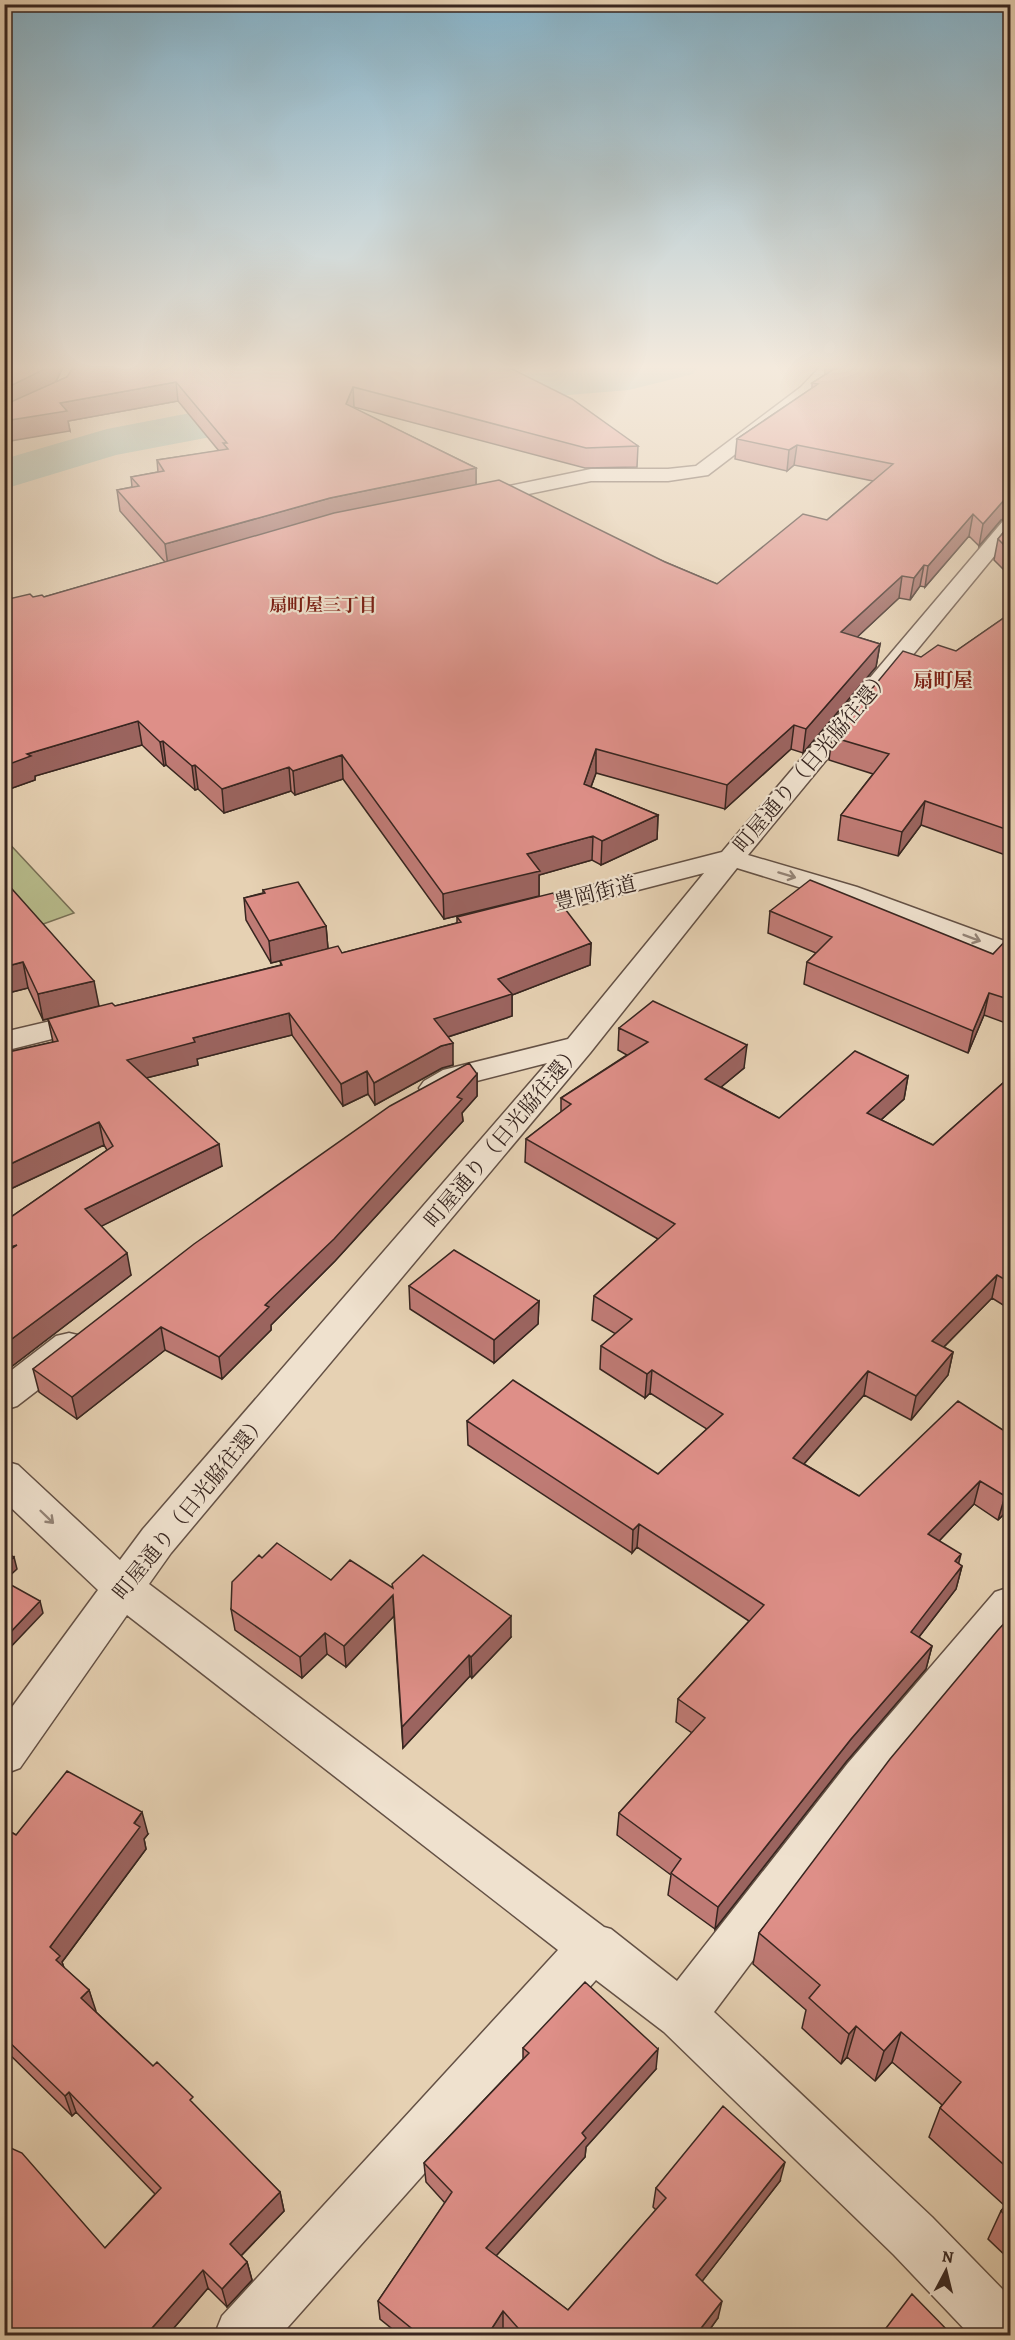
<svg xmlns="http://www.w3.org/2000/svg" width="1015" height="2340" font-family="Alegreya,'Noto Serif JP',serif">
<rect width="100%" height="100%" fill="#e6d1b3"/>
<filter id="stains"><feTurbulence type="fractalNoise" baseFrequency=".00333" numOctaves="4"/><feColorMatrix values="0 0 0 0 .2 0 0 0 0 .09 0 0 0 0 .02 0 0 0 .5 -.17"/></filter>
<radialGradient id="worn" r=".72"><stop offset=".6" stop-color="#630" stop-opacity="0"/><stop offset="1" stop-color="#630" stop-opacity=".3"/></radialGradient>
<path fill="#b7bb8b" stroke="#787056" stroke-width="1.5" d="M4,838L74,913L32,928L5,896Z"/>
<g fill="none" stroke-linecap="round" stroke-linejoin="round">
<path fill="#97b8a8" fill-rule="evenodd" d="M616,365H699L693,374L629,390L496,401L432,409L416,405L410,396L416,387L432,383Z
M308,396L324,399L330,409L324,419L237,432L116,455L4,489V459L107,429L237,404Z"/>
<g stroke="#645145" stroke-width="3">
<path id="minor" d="M822,365H841L813,395L708,475L668,481H591L475,505L468,503L465,499L468,495L475,493L591,469H668L696,466L801,387Z
M1010,519V537L748,855L857,887L1010,943V962L837,899L737,868L590,1053L171,1553L149,1584L604,1927L611,1929L677,1981L848,1763L995,1592L1010,1587V1633L880,1791L714,2012L932,2217L1010,2297V2336H971L894,2255L664,2032L596,1980L280,2336H214L222,2316L558,1950L127,1615L20,1768L4,1774V1718L98,1590L4,1501V1461L18,1465L120,1560L143,1529L547,1063L465,1084L446,1095L435,1098L424,1095L419,1088L424,1081L443,1070L568,1039L704,873L518,921L508,919L504,913L508,907L722,852L1003,521Z
M93,1011L104,1014L108,1020L104,1026L4,1051V1032Z
M69,1333L82,1336L87,1346L82,1356L17,1406L4,1410V1376L56,1336Z"/>
</g>
<use href="#minor" fill="#efe1ce" fill-rule="evenodd"/>
</g>
<path fill="#bf7b75" stroke="#382620" stroke-width="1.5" d="M4,365H64L56,382L67,377L83,365H504L638,446L637,467L585,468L354,407L353,408L476,468V485L665,562L717,584L827,520L873,481L794,465L787,471L735,459L737,439L812,388V383L825,375V368L1011,365V518L1009,517L1001,520L979,546L969,536L925,587L920,586L910,600L899,598L857,637L880,644L876,667L803,753L791,749L725,809L596,773L591,787L658,815L657,839L601,865L592,860L539,875V896L444,919L343,779L295,795L291,791L224,813L198,789L195,790L166,765L164,766L142,745L35,776V780L4,791V600L44,597L165,562L120,511L117,490L132,487L131,477L158,472L157,460L219,451L178,401L68,421L70,431Z
M1011,523V577L994,560L998,539Z
M1011,613V857L921,825L898,856L838,840L841,815L873,774L829,760L832,737L921,657L956,651Z
M4,880L99,1006L43,1020L28,988L4,994Z
M263,890L326,926L328,949L271,963L246,920L244,898L263,893Z
M770,911L993,954L1011,940V1025L984,1015L968,1053L804,984L807,962L816,953L768,933Z
M457,917L591,943L590,965L512,995V1016L448,1037L453,1065L442,1068L375,1105L368,1094L343,1106L292,1035L197,1059L198,1065L146,1078L222,1166L101,1226L131,1275L11,1367L4,1362V1222L107,1150L104,1145L4,1192V1053L53,1042L48,1019L115,1006L281,965L280,961L342,953L457,923Z
M619,1028L744,1068L721,1087L779,1118L908,1076L904,1099L881,1120L933,1145L1011,1076V1310L992,1298L944,1347L953,1352L948,1375L911,1420L864,1395L804,1464L859,1496L1006,1432L1011,1427V1507L998,1520L974,1504L939,1541L959,1564L962,1566L956,1589L919,1637L932,1646L926,1669L846,1762L715,1929L668,1895L671,1875L617,1835L619,1813L692,1733L676,1722L678,1699L749,1621L637,1547L632,1553L468,1445L467,1421L658,1474L707,1429L650,1393L645,1398L600,1369L601,1346L616,1334L592,1320L594,1296L658,1239L525,1162L526,1139L561,1112V1098L627,1055L618,1050Z
M477,1074V1096L462,1113L463,1121L335,1261L271,1325V1330L222,1379L165,1350L77,1419L39,1392L33,1369Z
M409,1286L539,1301L538,1324L494,1363L410,1309Z
M262,1558L331,1580L511,1637L472,1678L470,1676L403,1748L394,1616L346,1667L327,1654L302,1678L235,1630L231,1609Z
M1011,1616V2261L988,2239L1001,2211L1005,2206L929,2137L940,2108L942,2105L892,2062L875,2081L847,2057L841,2064L802,2028L806,2010L753,1964L759,1933Z
M4,1828L16,1835L148,1834L144,1839L146,1849L62,1962L64,1968L89,1990L95,2011L195,2106L280,2192L284,2211L241,2256L247,2262L252,2280L227,2307L208,2288L167,2336H4L105,2248L155,2194L76,2112L72,2116L4,2049Z
M523,2048L656,2069L586,2147L585,2157L496,2256L568,2310L656,2210L653,2207L656,2188L780,2181L702,2281L718,2318L705,2336H509L503,2329L498,2336H401L380,2319L378,2301L445,2203L426,2182L424,2163L523,2059Z"/>
<path fill="#9b645f" stroke="#382620" stroke-width="1.5" d="M52,365H64L54,385L4,410V389Z
M176,382L178,401L68,421L70,431L4,442V421L60,403Z
M353,387L354,407L347,424L346,404Z
M797,445L794,465L787,471L789,450Z
M476,468V489L168,566L165,544L330,498Z
M1011,497V511L1009,517L1001,520L979,546L983,524L1005,499Z
M973,514L969,536L925,587L928,566Z
M924,565L920,586L910,600L914,578Z
M902,576L899,598L838,655L841,632Z
M880,644L876,667L803,753L806,729Z
M138,721L142,745L35,776V780L4,791V766L27,754Z
M794,725L791,749L725,809L727,785Z
M163,741L166,765L164,766L160,742Z
M596,749V773L583,808L584,784Z
M342,755L343,779L295,795L293,771Z
M195,765L198,789L195,790L192,766Z
M289,767L291,791L224,813L222,789Z
M925,801L921,825L898,856L902,832Z
M658,815L657,839L601,865L602,841Z
M593,836L592,860L539,875V896L444,919L443,894L527,854Z
M326,926L328,949L271,963L269,941Z
M591,943L590,965L512,995V1016L435,1041L434,1019L498,979Z
M23,962L28,988L4,994V967Z
M94,981L99,1006L43,1020L38,994Z
M989,993L984,1015L968,1053L973,1031Z
M289,1013L292,1035L197,1059L198,1065L130,1082L127,1060L193,1038Z
M453,1043V1065L442,1068L375,1105L374,1083L441,1046Z
M747,1045L744,1068L703,1102L705,1079Z
M367,1071L368,1094L343,1106L341,1084Z
M477,1074V1096L462,1113L463,1121L335,1261L271,1325V1330L222,1379L219,1357L265,1305Z
M908,1076L904,1099L863,1136L867,1113Z
M99,1122L104,1145L4,1192V1167Z
M219,1144L222,1166L90,1232L85,1209Z
M127,1253L131,1275L11,1367L5,1344Z
M997,1275L992,1298L926,1365L932,1341Z
M539,1301L538,1324L494,1363V1340Z
M161,1327L165,1350L77,1419L72,1397Z
M953,1352L948,1375L911,1420L916,1396Z
M652,1370L650,1393L645,1398L647,1374Z
M868,1371L864,1395L789,1481L793,1458Z
M980,1481L974,1504L923,1558L928,1534Z
M1011,1491V1507L998,1520L1005,1496Z
M639,1524L637,1547L632,1553L633,1530Z
M961,1554L956,1574L962,1566L956,1589L905,1655L911,1632L955,1561Z
M14,1557L17,1569L4,1581V1566Z
M393,1595L394,1616L346,1667L344,1646Z
M40,1601L43,1613L4,1654V1639Z
M511,1616V1637L472,1678L471,1657Z
M325,1633L327,1654L302,1678L300,1657Z
M932,1646L926,1669L846,1762L715,1929L718,1907L851,1739Z
M469,1655L470,1676L403,1748L402,1727Z
M142,1812L148,1834L144,1839L146,1849L62,1962L67,1977L63,1981L50,1947Z
M89,1990L96,2011L88,2018L81,1998Z
M856,2026L847,2057L841,2064L849,2034Z
M901,2032L892,2062L875,2081L884,2051Z
M658,2049L656,2069L586,2147L585,2157L487,2266L486,2248L582,2133Z
M69,2092L76,2112L72,2116L65,2096Z
M785,2162L780,2181L693,2293L696,2275Z
M280,2192L284,2211L235,2262L230,2244Z
M247,2262L252,2280L227,2307L222,2289Z
M203,2270L208,2288L167,2336H145Z
M722,2301L718,2318L705,2336H695Z
M503,2311V2329L498,2336H487Z"/>
<path fill="#de8f88" stroke="#382620" stroke-width="1.5" d="M4,365H52L51,366L4,389Z
M99,365H504L572,399L638,446L586,448L353,387L346,404L476,468L330,498L165,544L117,490L139,486L131,477L164,471L157,460L228,449L223,443H227L176,382L60,403L67,411L4,421V405L67,377L74,366Z
M828,365H1011V497L1005,499L983,524L973,514L928,566L924,565L914,578L902,576L841,632L880,644L806,729L794,725L727,785L596,749L584,784L658,815L602,841L593,836L527,854L540,871L443,894L342,755L293,771L289,767L222,789L195,765L192,766L163,741L160,742L138,721L27,754L31,756L4,766V600L30,594L33,597L42,595L44,597L334,513L499,480L665,562L717,584L803,514L827,520L893,464L797,445L789,450L737,439L818,384L812,383L834,369L825,368Z
M1011,523V552L998,539Z
M1011,613V831L925,801L902,832L841,815L889,754L832,737L903,651L921,657L938,645L956,651Z
M4,880L94,981L38,994L23,962L4,967Z
M810,880L993,954L1007,939L1011,940V1000L989,993L973,1031L807,962L832,937L770,911Z
M298,882L326,926L269,941L244,898L265,893L263,890Z
M553,893L591,943L498,979L512,994L434,1019L453,1043L441,1046L374,1083L367,1071L341,1084L289,1013L193,1038L195,1042L127,1060L219,1144L85,1209L127,1253L5,1344H4V1253L17,1245L4,1249V1222L113,1146L99,1122L4,1167V1053L58,1041L48,1019L112,1003L115,1006L282,965L280,961L338,946L342,953L461,922L457,917Z
M653,1001L747,1045L705,1079L779,1118L855,1051L908,1076L867,1113L933,1145L1011,1076V1283L997,1275L932,1341L953,1352L916,1396L868,1371L793,1458L859,1496L958,1401L1006,1432L1011,1427V1491L1005,1496L980,1481L928,1534L961,1554L955,1561L962,1566L911,1632L932,1646L851,1739L718,1907L671,1873L681,1859L619,1813L705,1718L678,1699L764,1605L639,1524L633,1530L467,1421L513,1380L658,1474L723,1414L652,1370L647,1374L601,1346L632,1319L594,1296L675,1224L526,1139L571,1104L561,1098L648,1042L619,1028Z
M469,1063L477,1074L457,1097L462,1099L334,1239L265,1305L269,1307L219,1357L161,1327L72,1397L33,1369L194,1244L390,1106Z
M454,1250L539,1301L494,1340L409,1286Z
M277,1543L331,1580L350,1560L393,1588L392,1584L423,1555L511,1616L471,1657L469,1655L402,1727L393,1595L344,1646L325,1633L300,1657L231,1609L232,1582L259,1555L262,1558Z
M4,1552L14,1557L4,1566Z
M4,1581L40,1601L4,1639Z
M1011,1616V2171L940,2108L961,2082L901,2032L884,2051L856,2026L849,2034L809,1998L820,1985L759,1933L890,1759L998,1630Z
M67,1771L142,1812L134,1823L140,1827L50,1947L60,1956L56,1960L89,1990L81,1998L153,2066L157,2062L193,2097L190,2100L280,2192L230,2244L247,2262L222,2289L203,2270L145,2336H4V2145L22,2153L105,2248L161,2188L69,2092L65,2096L4,2037V1828L16,1835Z
M585,1982L658,2049L582,2133L586,2138L486,2248L568,2310L666,2198L656,2188L723,2106L785,2162L696,2275L722,2301L695,2336H525L503,2311L487,2336H421L378,2301L452,2192L424,2163L529,2053L523,2048Z
M1011,2199V2221L1001,2211Z
M912,2294L953,2336H880Z"/>
<defs><path id="oneway-shaft" d="M-6 0H5M1.5-3L5.5 0L1.5 3" fill="none" stroke-width="1.6" stroke-linecap="round" stroke-linejoin="round" transform="scale(1.5)"/></defs>
<g stroke="#948477">
<use href="#oneway-shaft" transform="translate(787 875) rotate(17)"/>
<use href="#oneway-shaft" transform="translate(972 938) rotate(21)"/>
<use href="#oneway-shaft" transform="translate(47 1517) rotate(44)"/>
</g>
<linearGradient id="sky" x2="0" y2="1"><stop stop-color="#87b6ce"/><stop offset="0.53" stop-color="#f4eadd"/><stop offset="1" stop-color="#f4eadd" stop-opacity="0"/></linearGradient>
<rect width="1015" height="693" fill="url(#sky)"/>
<g text-anchor="middle" dominant-baseline="central" stroke-width="4.5" stroke-linejoin="round" paint-order="stroke">
<g font-size="18" font-weight="bold" fill="#7a1f14" stroke="#efe1ce">
<text x="323" y="605">扇町屋三丁目</text>
</g>
<g font-size="20" font-weight="bold" fill="#7a1f14" stroke="#efe1ce">
<text x="943" y="680">扇町屋</text>
</g>
<g font-size="21" fill="#382620" stroke="#efe1ce">
<text transform="translate(812 761) rotate(-50)">町屋通り（日光脇往還）</text>
<text transform="translate(595 893) rotate(-14)">豊岡街道</text>
<text transform="translate(503 1136) rotate(-50)">町屋通り（日光脇往還）</text>
<text transform="translate(190 1507) rotate(-51)">町屋通り（日光脇往還）</text>
</g>
</g>
<rect width="1015" height="2340" fill="none" stroke="#e6d1b3" stroke-width="24"/>
<rect x="6" y="6" width="1003" height="2328" fill="none" stroke="#382620" stroke-width="3"/>
<rect x="12" y="12" width="991" height="2316" fill="none" stroke="#382620" stroke-width="1.5"/>
<g transform="translate(946 2271) rotate(7)" stroke="#efe1ce" stroke-width="4.5" paint-order="stroke">
<path d="M0-4.5L10 22L0 15L-10 22Z" fill="#382620"/>
<text y="-9" font-size="16" font-weight="bold" text-anchor="middle" fill="#382620">N</text>
</g>
<rect width="100%" height="100%" filter="url(#stains)"/>
<rect width="100%" height="100%" fill="url(#worn)"/>
</svg>
